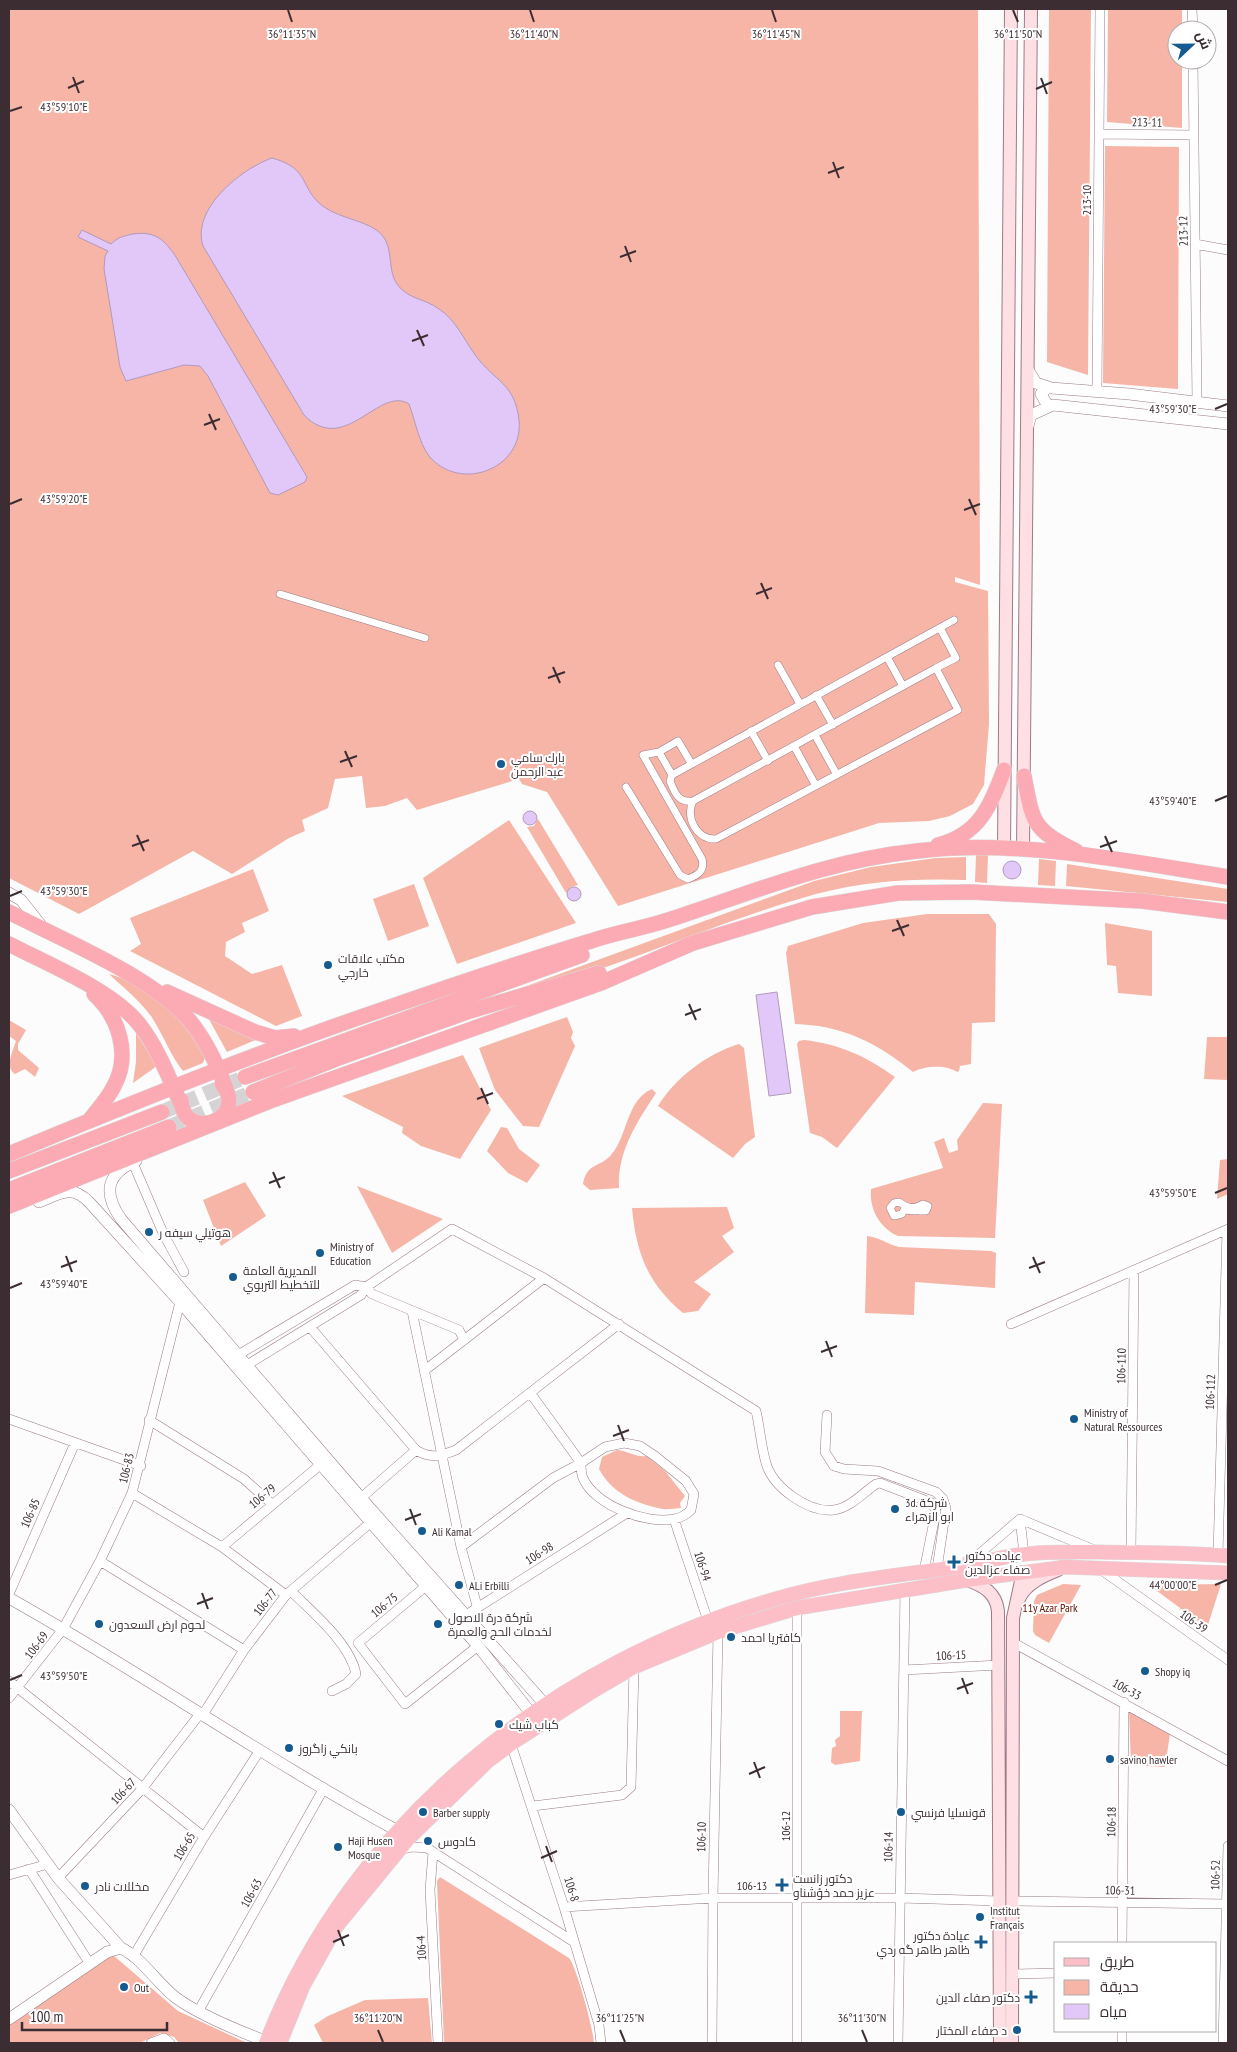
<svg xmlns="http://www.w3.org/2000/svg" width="1237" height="2052" font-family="'PT Sans Narrow',Cairo,sans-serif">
<rect width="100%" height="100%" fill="#fcfcfc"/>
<path fill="#f6b5a7" d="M9,9H978L980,585L955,577V582L988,591L989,724L984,785L973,804L950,816L929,821L879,823L618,906L547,792L522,784L519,779L417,810L407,798L385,806L366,808L362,776L335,779L328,808L302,820L305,831L289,838L232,874L193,851L79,914L9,878Z
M1049,9H1091L1088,375L1047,362Z
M1108,9H1182V30H1177V60H1182V128L1107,122Z
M1105,146L1179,147L1178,389L1103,383Z
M538,819L578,885L571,887L566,893L527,827L534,826Z
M509,820L576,923L457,964L423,878Z
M976,855H988L987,883L975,882Z
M966,857V880C916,878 864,881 816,894C741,915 671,945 597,970C562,981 524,990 488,1000L814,881L871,867L936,858Z
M1039,859L1056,861L1055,886L1038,885Z
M1067,864L1228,889V902L1066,886Z
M253,869L269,911L242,923L245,932L226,942L225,956L252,974L282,965L302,1016L276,1026L130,951L141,944L130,918Z
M414,884L429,926L388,941L373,899Z
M927,914H989L996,924L995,1022L972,1023L971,1064L960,1066L959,1071L957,1072C946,1064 924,1066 913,1072C878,1043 841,1025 795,1024L786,953L788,946L863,923Z
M1105,923L1152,931V996L1118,993L1116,966L1107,965Z
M109,974C159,988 178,1015 206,1055L203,1063L183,1071C170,1055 163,1034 151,1016C140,1001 123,987 109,974Z
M205,1012L258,1039L227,1052Z
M567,1017L573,1032L571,1038L575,1046L539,1127L523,1126L495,1090L479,1048Z
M9,1020L26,1030L18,1044V1050L39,1068L35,1077L25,1069L15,1074C4,1067 13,1051 16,1041L9,1036Z
M136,1033L157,1066L133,1083L136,1062Z
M1207,1037H1228V1080L1204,1079Z
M804,1040C839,1044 866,1056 895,1077L837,1148L822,1137L810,1133L797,1044L799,1041Z
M739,1044L744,1048L755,1137L745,1144L733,1158L658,1106C676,1077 707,1054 739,1044Z
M463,1055L491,1110L460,1159L421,1146L402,1133L403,1127L342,1096Z
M652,1089L656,1093C637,1122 617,1152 619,1188L590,1190L583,1184C587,1162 600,1168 611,1155C628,1136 626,1100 652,1089Z
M983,1103L1002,1104L995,1238L898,1236C880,1228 869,1209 871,1189L943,1168L934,1142L944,1138L949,1153L958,1150L957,1140Z
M501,1127L507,1128L519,1149L540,1165L527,1183L508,1173L487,1151Z
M1228,1159V1194L1217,1199L1220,1160Z
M245,1182L266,1216L221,1246L203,1200Z
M357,1186L443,1219L392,1253Z
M727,1207L734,1228L722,1236L734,1252L694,1282L711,1294L698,1311L683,1313C648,1284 636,1253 632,1208Z
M867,1236C879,1237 887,1244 899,1247L991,1251L996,1253L995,1288L915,1282L914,1315L865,1313Z
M617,1450C628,1451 637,1458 647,1456L665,1471L685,1496L680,1503L681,1508C675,1508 669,1510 663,1509C636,1504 612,1493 599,1469L602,1457Z
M1063,1584L1081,1585L1049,1643L1035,1635L1033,1631L1034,1601L1037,1595Z
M1221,1584L1207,1628L1149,1585Z
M840,1711H862L860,1761L835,1765L831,1762L832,1748L836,1746L835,1740L840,1736Z
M1129,1711L1170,1734L1165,1767L1131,1765Z
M440,1877L569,1958C577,1968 593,2029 594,2043H444L437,1881Z
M113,1955L178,2011L247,2043H179L174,2037L160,2033L140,2043H9V2025Z
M428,1998L432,2043H323L314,2025L328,2016L365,2000Z"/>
<path fill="#e2c8f8" stroke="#b09abd" d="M272,158C312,169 298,188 324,207C341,219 370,221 382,235C394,249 387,270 397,284C407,299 426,299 439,309C456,320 464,340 476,356C494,381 515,383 519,420C524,469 460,493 429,456C419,443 415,420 409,404C379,385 345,457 304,415L203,246C191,209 241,169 272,158Z
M82,230L111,244C118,237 124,236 133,234C155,231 164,239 176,257L307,477L305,482L278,495L270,493L208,376L200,366L184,365L126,381L120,367L104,269L105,256L108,251L78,237Z
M523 818a7 7 0 1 1 14 0a7 7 0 1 1-14 0Z
M1003 870a9 9 0 1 1 18 0a9 9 0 1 1-18 0Z
M567 894a7 7 0 1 1 14 0a7 7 0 1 1-14 0Z
M777,992L791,1093L769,1096L756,995Z"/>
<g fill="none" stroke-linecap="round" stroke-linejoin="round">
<path stroke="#d6d3d4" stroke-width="15" stroke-dasharray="15 8" stroke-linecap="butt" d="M162,1112L245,1077
M169,1127L253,1092"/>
<g stroke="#9c7b89" stroke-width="8">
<path id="pedestrian" d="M280,594L425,638
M887,657L903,686
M778,665L800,704
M936,668L956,658L940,628
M816,695L833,725
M751,731L768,761
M815,735L837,775
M794,746L816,786
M659,752L672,775L670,781C675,794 679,803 693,801C685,818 697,840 716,839L958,710L936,668L693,801
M672,775L954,620
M626,787L680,875L688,879C698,875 705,871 702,859L643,755L659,752L678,741L691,763
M899,1202C908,1208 913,1210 923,1204L928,1206L926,1211H919V1208L916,1211L904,1210L902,1214L894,1216L890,1208L894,1203Z"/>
</g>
<g stroke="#9c7b89" stroke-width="10">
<path id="minor" d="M1192,9L1193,30
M1193,60L1197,402
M1099,134L1194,135
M1195,244L1228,250
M1097,391L1100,9
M133,1163L163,1233L184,1272
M412,1311L461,1547L477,1606
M1011,1324L1228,1229
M310,1327L416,1450C430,1459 441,1456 456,1450L619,1324
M238,1355L355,1285L366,1287L372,1294L459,1330L464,1340
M247,1365L361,1295L366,1287L452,1229L544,1278L756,1411C760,1428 761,1446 766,1463C773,1488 809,1513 834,1510C850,1508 864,1492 876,1484L880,1483L932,1503L936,1511L924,1571
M424,1371L544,1278
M827,1415L825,1452L834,1466L844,1469L878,1471L936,1492L943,1499L946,1508L937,1569
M9,1419L141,1466
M149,1420L244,1479L272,1504
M624,1443L640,1446L655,1456L686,1481L694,1494L691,1510C687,1514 680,1518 674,1519C647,1525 594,1505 583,1478C581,1474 581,1468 581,1463L605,1447Z
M132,1493L222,1547L286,1595
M361,1498L416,1450
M674,1519L708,1621
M1020,1519L1092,1549
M1020,1519L1024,1554
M222,1547L320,1465
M461,1547L553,1478L581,1463L531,1394
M1131,1552L1134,1270
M1218,1555L1227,1230
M100,1561L244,1650
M966,1562L977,1556L1020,1519
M1100,1569L1228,1660
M426,1586L358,1643L405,1704L478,1646
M291,1591C312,1612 350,1643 356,1674L346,1684L332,1691
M9,1594L75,1443
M797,1608V2043
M466,1615L627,1513
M1012,1642L1228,1761
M904,1670L999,1665
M9,1681L204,1837
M9,1698L63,1629L100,1561L132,1493L180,1302
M202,1716L244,1650L286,1595L370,1523
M511,1744L564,1907L599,2025L601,2043
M533,1806L622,1795L631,1787L634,1667
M400,1850L412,1847L427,1848L574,1942
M433,1852L430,1890L438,2043
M29,1869L90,1964
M9,1875L48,1864
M58,1878L142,1789L199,1715
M1012,1901L1228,1904
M564,1907L713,1898H900L999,1901
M1122,1943L1124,1702
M133,1957L204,1837L260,1750
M1012,1974L1056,1973
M199,2010L324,1788
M151,2043L164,2038L170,2043
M712,2043L713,1898L718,1632
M898,2043L905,1590
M1122,2043V2031
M1223,2043L1228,1846"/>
</g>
<g stroke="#9c7b89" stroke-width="12">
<path id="tertiary" d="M1028,370L1036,383L1051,388L1129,394L1228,406
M1048,406L1041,394L1048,387
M1028,426L1031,415L1053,405L1228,424
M9,893L21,900L44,929
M136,1161C106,1174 103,1193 121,1219L361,1498L550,1710
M39,1202C61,1193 72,1184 90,1203L180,1302L478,1646L537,1721
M9,1598C141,1672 265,1759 398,1831
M9,1810L58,1878L121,1948C142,1958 157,1983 175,1997C197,2014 244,2033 270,2043
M9,2019L107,1952L121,1948"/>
</g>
<g stroke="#9c7b89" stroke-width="14">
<path id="secondary" d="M1004,849L1011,9
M1023,850L1031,9
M967,1580C984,1586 996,1593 998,1611L1000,2043
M1019,1599C1025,1584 1043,1576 1058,1570
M1012,2043L1013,1618L1023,1572"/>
</g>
<g stroke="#dcd9da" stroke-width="15">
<path id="primary" d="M266,2043C351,1822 554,1661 779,1598C837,1581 897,1576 956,1567C979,1564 1002,1556 1025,1554C1049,1551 1075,1552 1100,1552C1143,1553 1186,1552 1228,1556
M280,2043L303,1986L336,1927L409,1838L488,1761L515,1741L593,1691L634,1667L718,1632L797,1608L967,1580L1065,1567L1228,1573"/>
</g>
<g stroke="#dcd9da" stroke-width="16">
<path id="trunk" d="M1024,776C1033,823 1032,829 1076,851
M938,845C980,834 990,806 1004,770
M9,912C62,940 152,976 190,1021C207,1042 218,1066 227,1091
M9,944C47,964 112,990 139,1024C158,1048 170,1080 183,1109
M167,992L255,1032L275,1038L294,1036
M245,1077L582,955
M253,1092L336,1059L470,1011L599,973
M181,1100C184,1144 250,1119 222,1084
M89,1121C97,1110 108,1099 114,1086C131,1055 119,1017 94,994
M9,1154C132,1103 258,1052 384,1009C453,985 522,962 591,941C617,932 645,928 671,919C754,892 829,860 917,851C1020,839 1127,861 1228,877
M9,1171L162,1112
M9,1190L169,1127
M9,1206L270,1101L601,983L693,943L812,907L898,893L972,892L1142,901L1228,912"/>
</g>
<use href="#pedestrian" stroke="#fff" stroke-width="7"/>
<use href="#minor" stroke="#fff" stroke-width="9"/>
<use href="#tertiary" stroke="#fff" stroke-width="11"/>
<use href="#secondary" stroke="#fedfe3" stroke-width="12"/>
<use href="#primary" stroke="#fdbfc7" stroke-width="14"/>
<use href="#trunk" stroke="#fcaab4" stroke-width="15"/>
</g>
<path fill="none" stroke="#3c2d33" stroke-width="2" d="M288,10L292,22M530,10L534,22M772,10L776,22M1013,10L1018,22M73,77L79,93M1041,78L1047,94M68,88L84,81M1036,89L1052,82M10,111L22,107M833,162L839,178M828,173L844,167M625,246L631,262M620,257L636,251M417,330L424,346M412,341L428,335M1215,409L1227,404M209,414L216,430M204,425L220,419M969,499L976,515M10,504L22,499M964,510L980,504M761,583L768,599M756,594L772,588M553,667L560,683M548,678L565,672M345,751L352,767M340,762L357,756M1215,801L1227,796M137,835L144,851M1105,836L1112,852M132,846L149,840M1100,847L1117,841M10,896L22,891M897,920L904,936M892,931L909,925M689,1004L696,1020M685,1015L701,1009M481,1088L488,1104M477,1099L493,1093M273,1172L280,1188M269,1183L285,1177M1215,1193L1227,1188M66,1256L72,1272M1033,1257L1040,1273M61,1267L77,1261M1029,1268L1045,1262M10,1288L22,1283M826,1341L832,1357M821,1352L837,1346M618,1425L624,1441M613,1436L629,1430M410,1509L416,1525M405,1520L421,1514M1215,1585L1227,1580M202,1593L208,1609M197,1604L213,1598M962,1678L968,1694M10,1680L22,1675M957,1689L973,1683M754,1762L760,1778M749,1774L765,1767M546,1846L552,1862M541,1858L557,1851M338,1930L344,1946M333,1942L349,1935M378,2030L383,2042M620,2030L625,2042M862,2030L867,2042"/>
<g fill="#165b90" stroke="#fff" stroke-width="2">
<circle cx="501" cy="764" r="5"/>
<circle cx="328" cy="965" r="5"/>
<circle cx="149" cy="1232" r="5"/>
<circle cx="320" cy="1253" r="5"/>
<circle cx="233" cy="1277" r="5"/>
<circle cx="1074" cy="1419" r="5"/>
<circle cx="895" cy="1509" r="5"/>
<circle cx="422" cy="1531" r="5"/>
<path d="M951.5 1554.5h5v5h5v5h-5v5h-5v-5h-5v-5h5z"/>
<circle cx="459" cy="1585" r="5"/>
<circle cx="99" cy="1624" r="5"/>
<circle cx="438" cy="1624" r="5"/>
<circle cx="731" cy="1637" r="5"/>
<circle cx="1145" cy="1671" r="5"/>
<circle cx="499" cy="1724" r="5"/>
<circle cx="289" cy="1748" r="5"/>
<circle cx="1110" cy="1759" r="5"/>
<circle cx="423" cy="1812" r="5"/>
<circle cx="901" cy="1812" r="5"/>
<circle cx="428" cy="1841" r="5"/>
<circle cx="338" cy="1847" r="5"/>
<path d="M779.5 1877.5h5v5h5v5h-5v5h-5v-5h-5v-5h5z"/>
<circle cx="85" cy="1886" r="5"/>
<circle cx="980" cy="1917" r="5"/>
<path d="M978.5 1934.5h5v5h5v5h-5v5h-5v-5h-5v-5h5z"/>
<circle cx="124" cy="1987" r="5"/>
<path d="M1028.5 1989.5h5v5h5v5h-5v5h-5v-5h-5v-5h5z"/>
<circle cx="1017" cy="2030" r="5"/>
</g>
<g text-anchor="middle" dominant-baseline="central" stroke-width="4" stroke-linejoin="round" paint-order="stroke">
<g font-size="12" fill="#3c2d33" stroke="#fff">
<text transform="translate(1147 122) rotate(1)">213-11</text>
<text transform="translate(1086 200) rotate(-90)">213-10</text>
<text transform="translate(1183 231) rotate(-91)">213-12</text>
<text transform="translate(1121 1366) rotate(-89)">106-110</text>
<text transform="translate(1210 1392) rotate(-88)">106-112</text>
<text transform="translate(126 1468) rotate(-76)">106-83</text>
<text transform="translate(262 1496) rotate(-40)">106-79</text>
<text transform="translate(30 1513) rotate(-66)">106-85</text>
<text transform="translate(539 1553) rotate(-32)">106-98</text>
<text transform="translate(703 1566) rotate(72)">106-94</text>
<text transform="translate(265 1602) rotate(-52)">106-77</text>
<text transform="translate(384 1605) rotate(-40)">106-75</text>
<text transform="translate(1194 1621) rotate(35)">106-39</text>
<text transform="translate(36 1645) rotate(-53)">106-69</text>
<text transform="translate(951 1655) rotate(-3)">106-15</text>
<text transform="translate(1127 1689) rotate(29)">106-33</text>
<text transform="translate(123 1791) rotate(-47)">106-67</text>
<text transform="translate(1111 1822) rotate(-89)">106-18</text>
<text transform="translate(785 1826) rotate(-90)">106-12</text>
<text transform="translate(701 1837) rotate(-89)">106-10</text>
<text transform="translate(184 1846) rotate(-59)">106-65</text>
<text transform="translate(888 1847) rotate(-89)">106-14</text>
<text transform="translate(1215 1875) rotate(-89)">106-52</text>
<text x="752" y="1885">106-13</text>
<text transform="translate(572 1889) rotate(73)">106-8</text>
<text transform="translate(1120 1890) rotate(1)">106-31</text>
<text transform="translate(251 1893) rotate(-61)">106-63</text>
<text transform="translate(421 1948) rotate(-93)">106-4</text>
</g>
<g font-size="12" fill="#3c2d33" stroke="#fff" text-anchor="start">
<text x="511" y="757">بارك سامي<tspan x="511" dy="14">عبد الرحمن</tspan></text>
<text x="338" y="958">مكتب علاقات<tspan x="338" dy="14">خارجي</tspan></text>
<text x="159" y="1232">هوتيلي سيفه ر</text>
<text x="330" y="1246">Ministry of<tspan x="330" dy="14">Education</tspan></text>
<text x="243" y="1270">المديرية العامة<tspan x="243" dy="14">للتخطيط التربوي</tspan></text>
<text x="1084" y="1412">Ministry of<tspan x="1084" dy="14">Natural Ressources</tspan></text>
<text x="905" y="1502">3d. شركة<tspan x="905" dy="14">ابو الزهراء</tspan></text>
<text x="432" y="1531">Ali Kamal</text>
<text x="965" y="1555">عياده دكتور<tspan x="965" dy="14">صفاء عزالدين</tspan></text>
<text x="469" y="1585">ALi Erbilli</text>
<text x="448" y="1617">شركة درة الاصول<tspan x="448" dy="14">لخدمات الحج والعمرة</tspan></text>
<text x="109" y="1624">لحوم ارض السعدون</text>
<text x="741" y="1637">كافتريا احمد</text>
<text x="1155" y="1671">Shopy iq</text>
<text x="509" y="1724">كباب شيك</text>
<text x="299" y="1748">بانكي زاگروز</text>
<text x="1120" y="1759">savino hawler</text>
<text x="433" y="1812">Barber supply</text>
<text x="911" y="1812">قونسليا فرنسي</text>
<text x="348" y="1840">Haji Husen<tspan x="348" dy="14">Mosque</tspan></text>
<text x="438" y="1841">كادوس</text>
<text x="793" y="1878">دكتور زانست<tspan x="793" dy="14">عزيز حمد خؤشناو</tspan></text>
<text x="95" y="1886">مخللات نادر</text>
<text x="990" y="1910">Institut<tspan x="990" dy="14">Français</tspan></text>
<text x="970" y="1935" text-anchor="end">عيادة دكتور<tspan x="970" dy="14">ظاهر طاهر گه ردي</tspan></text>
<text x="134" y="1987">Out</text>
<text x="1020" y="1997" text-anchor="end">دكتور صفاء الدين</text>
<text x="1007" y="2030" text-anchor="end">د صفاء المختار</text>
</g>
<g font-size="12" fill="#651103" stroke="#fff">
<text x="1050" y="1607">11y Azar Park</text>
</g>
</g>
<g font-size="12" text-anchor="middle" fill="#3c2d33" stroke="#fff" stroke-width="4" stroke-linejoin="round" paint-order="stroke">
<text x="292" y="38">36°11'35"N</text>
<text x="534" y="38">36°11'40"N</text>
<text x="776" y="38">36°11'45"N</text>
<text x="1018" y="38">36°11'50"N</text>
<text x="64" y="111">43°59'10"E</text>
<text x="1173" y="413">43°59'30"E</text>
<text x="64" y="503">43°59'20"E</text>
<text x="1173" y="805">43°59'40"E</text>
<text x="64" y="895">43°59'30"E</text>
<text x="1173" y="1197">43°59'50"E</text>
<text x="64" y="1288">43°59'40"E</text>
<text x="1173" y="1589">44°00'00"E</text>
<text x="64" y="1680">43°59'50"E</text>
<text x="378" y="2022">36°11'20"N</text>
<text x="620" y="2022">36°11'25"N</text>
<text x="862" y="2022">36°11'30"N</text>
</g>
<rect width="1237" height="2052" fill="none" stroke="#3c2d33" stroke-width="20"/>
<rect x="1054" y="1942" width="162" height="90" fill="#ffffff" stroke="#b1abad"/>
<rect x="1064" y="1958" width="25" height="8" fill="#fdbfc7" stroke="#b1abad"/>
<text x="1100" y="1967" font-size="15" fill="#3c2d33">طريق</text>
<rect x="1064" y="1980" width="25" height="15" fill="#f6b5a7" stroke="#b1abad"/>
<text x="1100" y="1992" font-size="15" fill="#3c2d33">حديقة</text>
<rect x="1064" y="2004" width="25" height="15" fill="#e2c8f8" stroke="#b1abad"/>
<text x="1100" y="2017" font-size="15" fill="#3c2d33">مياه</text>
<g transform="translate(1192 45) rotate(68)"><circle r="24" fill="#ffffff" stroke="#b1abad"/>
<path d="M0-4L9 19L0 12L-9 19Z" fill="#165b90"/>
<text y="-8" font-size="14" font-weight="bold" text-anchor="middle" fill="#3c2d33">ش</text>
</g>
<path d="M22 2022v8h145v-8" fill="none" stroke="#3c2d33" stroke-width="2.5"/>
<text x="30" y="2022" font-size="15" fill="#3c2d33" stroke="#ffffff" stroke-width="4" paint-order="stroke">100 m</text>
</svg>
